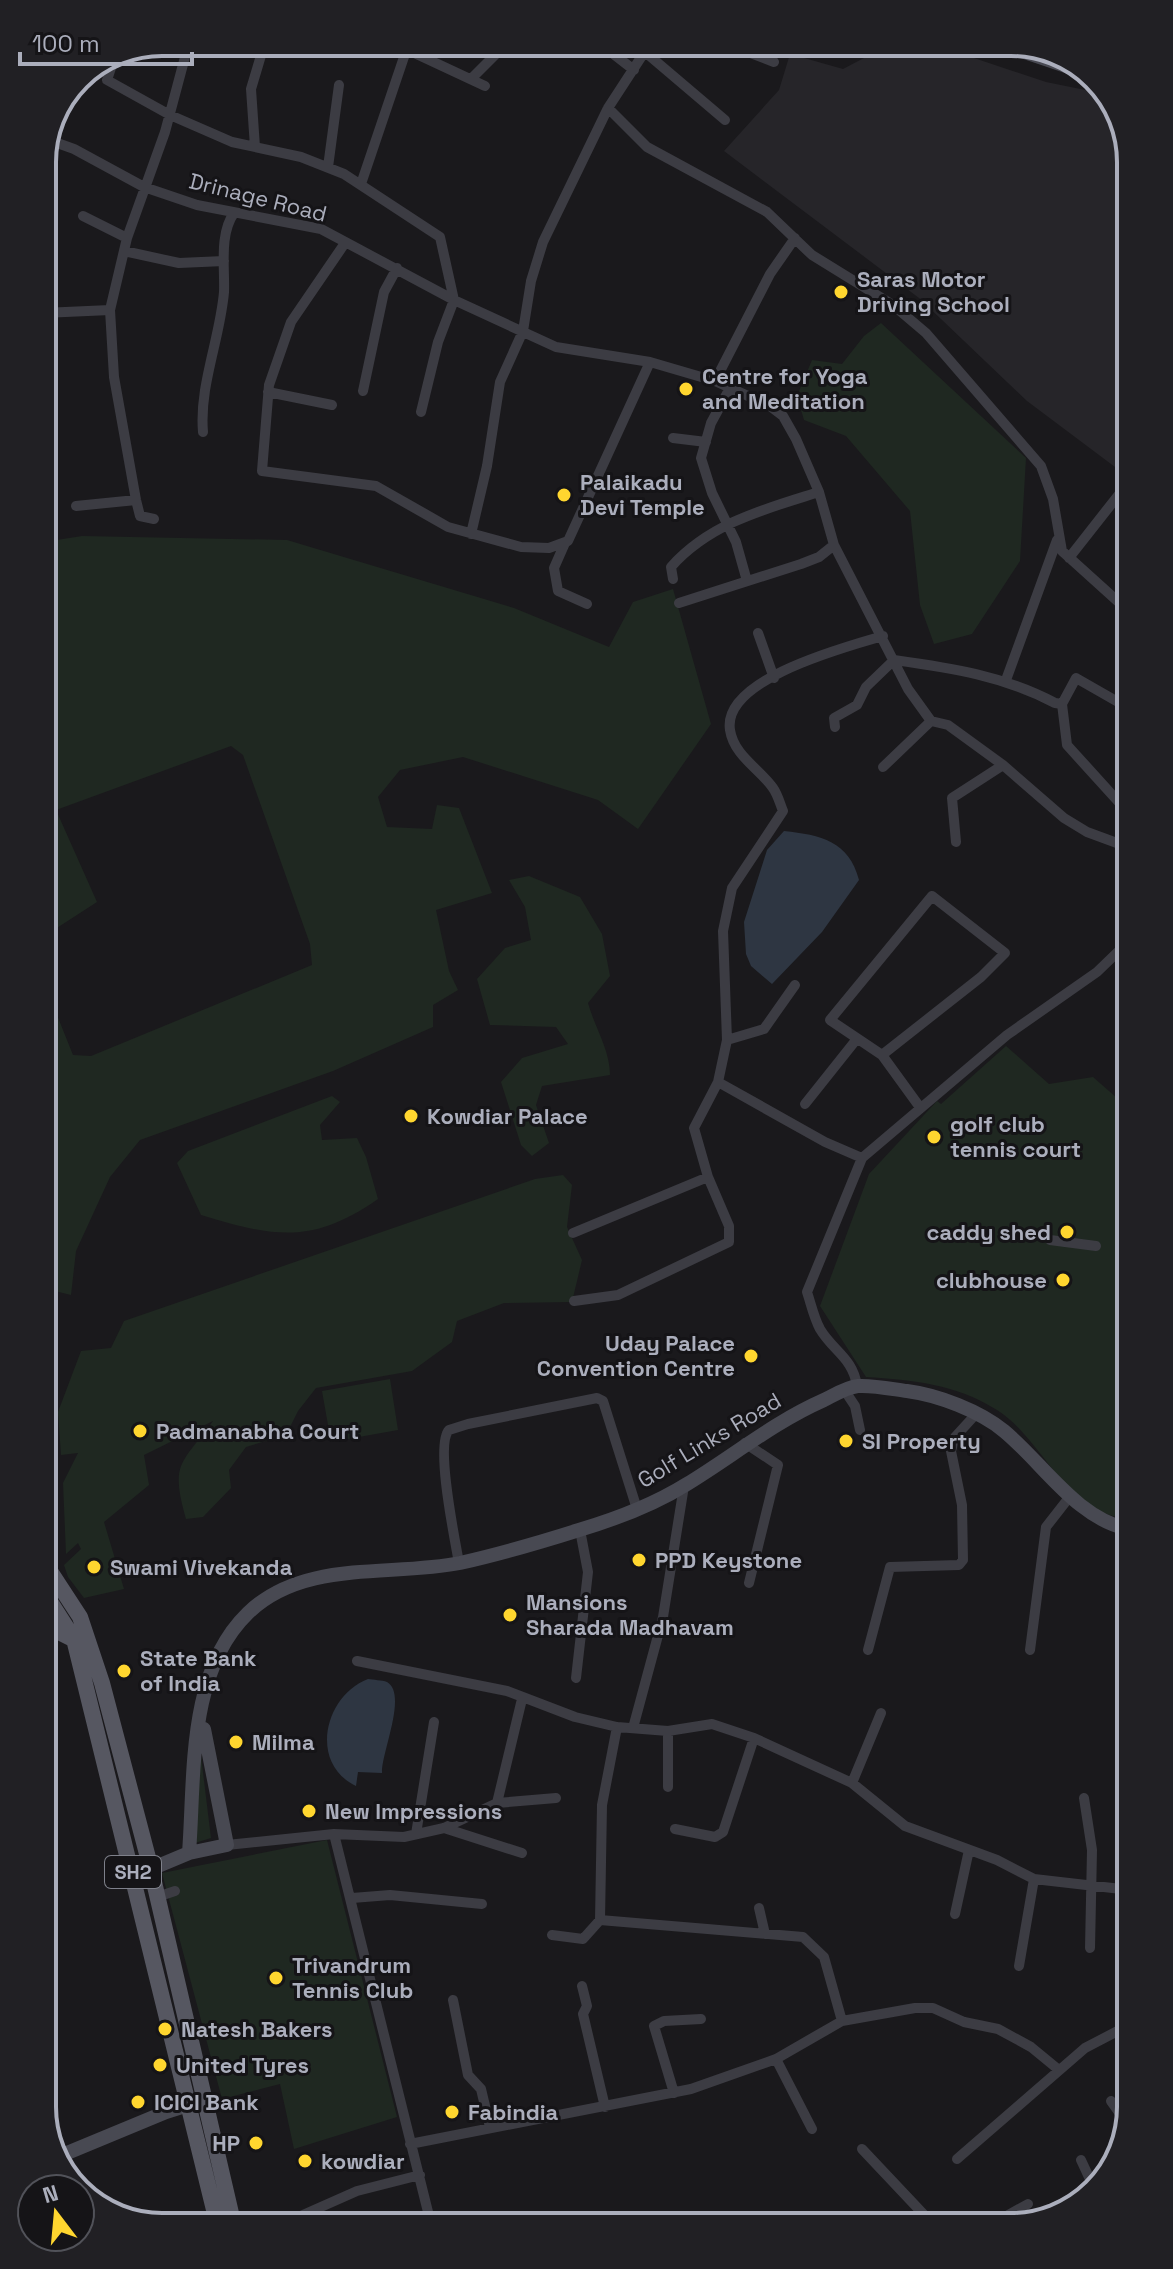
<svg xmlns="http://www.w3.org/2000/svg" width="1173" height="2269" font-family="'Space Grotesk',sans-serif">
<rect width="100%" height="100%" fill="#1a191c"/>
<path fill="#262529" d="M884,42H955L965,55L1046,82L1105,94L1122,117L1124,464L1119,470L1027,401L919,298L724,151L779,90L790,54L843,69L883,48Z"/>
<path fill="#1f2821" d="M881,323L1026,458L1020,561L972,634L934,644L920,605L910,511L846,436L804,420L797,396L812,360L842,364L864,336Z
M82,536L287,540L514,608L609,647L633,602L673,589L711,724L638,829L598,800L463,757L400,770L378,797L387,827L432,829L437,805L459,808L492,893L436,910L449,971L458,990L433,1005V1027L333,1071L140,1140L110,1177L76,1251L71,1295L47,1289L46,1020L57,1015L73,1055L91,1056L312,965L310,944L243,755L231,746L56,810L97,902L46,935L44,542Z
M529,876L580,897L602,934L610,976L588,1003C595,1028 610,1050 610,1075L542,1086L536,1105L549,1143L532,1156L521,1145L501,1082L522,1058L568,1044L556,1027L490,1025L477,979L505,948L531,940L525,907L509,880Z
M1006,1046L1049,1084L1093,1077L1117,1098L1126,1089L1128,1518C1067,1516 1043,1439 997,1410C956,1384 913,1380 866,1377L820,1306L869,1174L937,1101L941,1104Z
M332,1096L340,1102L320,1125L322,1140L357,1138L366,1157L378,1199C312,1245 274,1237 201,1215L177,1163L188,1151Z
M563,1175L572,1185L567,1227L582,1260L572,1302L504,1303L457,1321L452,1342L412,1371L316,1388L298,1411L286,1435L246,1447L229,1470L231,1488L203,1517L186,1519C170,1462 181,1465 213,1421L144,1455L149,1485L104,1522L124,1589L84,1598L68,1577L64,1565L81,1549L78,1543L66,1554L63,1483L78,1453L61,1455L58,1412L81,1351L111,1348L124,1321L535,1179Z
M390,1379L398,1430L331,1442L322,1391Z
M201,1756L211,1838L195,1843Z
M327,1840L397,2117L294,2149L280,2084L222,2099L162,1873Z"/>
<path fill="#2e3642" d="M784,831C821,835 849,841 859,880L822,932L772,984L751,966L746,954L744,922L767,850Z
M368,1679C373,1680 382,1680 387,1682C408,1694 381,1753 382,1773L358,1772L356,1786C308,1763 325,1695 368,1679Z"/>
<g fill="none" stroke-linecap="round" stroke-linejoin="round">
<path stroke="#3c3c43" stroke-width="10" d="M598,42L634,70
M722,42L774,62
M645,52L725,120
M113,62L107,80L170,115L232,142L301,157L344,174L440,237L454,300L438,342L421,412
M471,79L507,43
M608,108L647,147L767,212L812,255L893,305L926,333L1041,466L1053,499L1062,551L1124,607
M49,140L74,149L144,187L197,205L321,229L454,300L556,347L650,362L715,381L770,406L783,416L796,439L819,492L834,545L908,689L931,721L948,725L1003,765L1064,818L1087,832L1125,846
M255,147L251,89L265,42
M328,167L339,85
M361,184L405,54L410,51L485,86
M83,216L127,238
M345,243L291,322L269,385L262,471L376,486L448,527L521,547L549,548L568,541L650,362
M124,251L179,263L224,261
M50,312L51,380
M43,313L110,310
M715,381L770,274L795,238
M730,388L711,423L701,458L712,493L736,542L747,581
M363,391L384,292L397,268
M268,392L332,405
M203,432C199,386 220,339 224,292C225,268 219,234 234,213
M673,438L706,442
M76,506L136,500
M154,519L140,516L136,500L114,377L110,310L127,238L165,132L189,42
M471,534L487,466L500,382L523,331L531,281L543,242L608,108L651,42
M565,543L554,568L558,591L587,604
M1069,558L1124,488
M673,579L671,567C710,523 765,509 819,492
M679,603L801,564L819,557L834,545
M758,633L774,678
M1006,680L1057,540
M1062,704L1067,745L1125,809
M835,727L834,718L857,705L866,687L894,660C952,668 1004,676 1055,703L1062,704L1076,678L1125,706
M883,767L931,721
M956,842L952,798L1003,765
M727,1040L764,1029L795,985
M882,1055L981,977L1005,953L932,896L830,1020L882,1055L919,1106
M718,1082L825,1142L862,1158
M805,1104L856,1040
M573,1233L708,1177
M1050,1240L1096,1246
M574,1301L618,1295L729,1242V1226L708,1177L694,1128L718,1082L727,1040L723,931L732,888L783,811C780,804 778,795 773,788C760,769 734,756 730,730C722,679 846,647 883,636
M857,1386C853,1358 833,1351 820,1329C814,1318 811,1304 807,1292L862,1158L1007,1035L1097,972L1126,944
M845,1391L855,1406L860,1430
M745,1443L778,1465L749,1583
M459,1563C455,1540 435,1444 449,1430L468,1424L597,1398L603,1401L637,1509
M868,1650L890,1567L959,1565L963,1560L962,1505L951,1451L955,1437L976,1414
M1030,1650L1046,1527L1071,1495
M357,1661L507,1691L575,1717L617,1727L668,1731L712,1724L754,1738L852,1783L905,1826L997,1860L1034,1879L1130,1890
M576,1678L588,1572L580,1530
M633,1728L663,1617L684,1486
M852,1783L881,1713
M668,1787V1731
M1084,1798L1092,1850L1090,1948
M497,1803L556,1798
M444,1828L522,1853
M675,1829L715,1837L723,1832L754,1738
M334,1834L431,2224
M416,1834L434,1722
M227,1845L334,1834L404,1837L444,1828L497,1803L522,1699
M157,1897L175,1891
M352,1898L390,1895L482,1904
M759,1908L765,1934
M955,1914L969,1850
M600,1920L803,1937L824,1957L842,2021
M600,1920L602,1805L617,1727
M552,1935L583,1939L600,1920
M1019,1966L1034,1879
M582,1986L587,2006L583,2014L605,2107
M453,2000L468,2075L481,2089L490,2127
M776,2059L812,2129
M674,2093L654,2026L664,2021L701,2019
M1111,2101L1126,2122
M410,2144L691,2089L776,2059L842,2021L915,2008H933L964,2022L998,2029L1031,2047L1059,2070
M862,2149L928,2219
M957,2159L1085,2048L1131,2024
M1081,2160L1094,2188
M1001,2219L1028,2204
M278,2226L357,2191L420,2175"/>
<path stroke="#484952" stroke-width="14" d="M995,42L1090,74
M189,1853C195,1774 187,1672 248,1613C304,1559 390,1577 460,1563C500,1554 541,1542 579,1530C616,1519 655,1504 687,1484C733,1456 774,1422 824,1400C834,1395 847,1387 858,1386C873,1385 892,1389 907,1391C938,1395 980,1411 1004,1431C1043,1463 1076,1518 1128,1529
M134,1876L189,1853L227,1845L204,1729
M55,2158L166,2112L204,2100"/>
<path stroke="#565761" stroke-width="16" d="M48,1568L80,1617L102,1683L151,1869L234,2226
M49,1600L74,1639L218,2226
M49,1627L73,1639"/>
</g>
<g fill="#ffd62f" stroke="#151417" stroke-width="3">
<circle cx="841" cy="292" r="8"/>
<circle cx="686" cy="389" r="8"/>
<circle cx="564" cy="495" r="8"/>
<circle cx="411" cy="1116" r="8"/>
<circle cx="934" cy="1137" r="8"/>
<circle cx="1067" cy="1232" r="8"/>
<circle cx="1063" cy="1280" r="8"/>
<circle cx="751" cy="1356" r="8"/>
<circle cx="140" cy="1431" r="8"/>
<circle cx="846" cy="1441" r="8"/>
<circle cx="639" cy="1560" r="8"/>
<circle cx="94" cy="1567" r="8"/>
<circle cx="510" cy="1615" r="8"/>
<circle cx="124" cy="1671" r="8"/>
<circle cx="236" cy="1742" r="8"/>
<circle cx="309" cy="1811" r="8"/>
<circle cx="276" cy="1978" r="8"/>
<circle cx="165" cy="2029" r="8"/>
<circle cx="160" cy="2065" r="8"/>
<circle cx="138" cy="2102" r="8"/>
<circle cx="452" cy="2112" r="8"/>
<circle cx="256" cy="2143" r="8"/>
<circle cx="305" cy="2161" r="8"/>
</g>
<g text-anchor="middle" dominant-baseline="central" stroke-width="6" stroke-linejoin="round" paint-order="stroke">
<rect fill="#151417" stroke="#7e808a" stroke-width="2" x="105" y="1856" width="56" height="32" rx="6"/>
<g font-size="20" font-weight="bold" fill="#abaebc">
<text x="133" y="1872">SH2</text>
</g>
<g font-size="22" fill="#abaebc" stroke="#151417">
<text transform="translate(258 197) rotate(14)">Drinage Road</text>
<text transform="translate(709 1440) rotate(-31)">Golf Links Road</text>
</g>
<g font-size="22" font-weight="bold" fill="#abaebc" stroke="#151417" text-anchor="start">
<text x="857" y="279">Saras Motor<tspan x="857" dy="25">Driving School</tspan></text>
<text x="702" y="376">Centre for Yoga<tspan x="702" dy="25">and Meditation</tspan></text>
<text x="580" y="482">Palaikadu<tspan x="580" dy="25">Devi Temple</tspan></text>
<text x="427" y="1116">Kowdiar Palace</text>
<text x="950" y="1124">golf club<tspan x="950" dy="25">tennis court</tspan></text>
<text x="1051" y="1232" text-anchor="end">caddy shed</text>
<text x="1047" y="1280" text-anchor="end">clubhouse</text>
<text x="735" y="1343" text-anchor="end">Uday Palace<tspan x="735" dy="25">Convention Centre</tspan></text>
<text x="156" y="1431">Padmanabha Court</text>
<text x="862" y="1441">SI Property</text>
<text x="655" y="1560">PPD Keystone</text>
<text x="110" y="1567">Swami Vivekanda</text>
<text x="526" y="1602">Mansions<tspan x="526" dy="25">Sharada Madhavam</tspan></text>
<text x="140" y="1658">State Bank<tspan x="140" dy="25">of India</tspan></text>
<text x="252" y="1742">Milma</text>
<text x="325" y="1811">New Impressions</text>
<text x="292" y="1965">Trivandrum<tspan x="292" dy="25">Tennis Club</tspan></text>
<text x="181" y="2029">Natesh Bakers</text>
<text x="176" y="2065">United Tyres</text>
<text x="154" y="2102">ICICI Bank</text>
<text x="468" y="2112">Fabindia</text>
<text x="240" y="2143" text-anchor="end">HP</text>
<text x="321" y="2161">kowdiar</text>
</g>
</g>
<path d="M0 0H1173V2269H0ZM162 56H1011A106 106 0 0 1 1117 162V2107A106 106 0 0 1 1011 2213H162A106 106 0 0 1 56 2107V162A106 106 0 0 1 162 56Z" fill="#212024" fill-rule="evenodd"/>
<path fill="none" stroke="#abaebc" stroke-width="4" d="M162 56H1011A106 106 0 0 1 1117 162V2107A106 106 0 0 1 1011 2213H162A106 106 0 0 1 56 2107V162A106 106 0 0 1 162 56Z"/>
<g transform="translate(56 2213) rotate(344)"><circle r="38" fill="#151417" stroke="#515259" stroke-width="2"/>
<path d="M0-6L14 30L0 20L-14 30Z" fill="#ffd62f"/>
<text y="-12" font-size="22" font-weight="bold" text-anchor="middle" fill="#abaebc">N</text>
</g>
<path d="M20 52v12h172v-12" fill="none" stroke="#abaebc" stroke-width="4"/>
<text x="32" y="52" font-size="24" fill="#abaebc" stroke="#151417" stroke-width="6" paint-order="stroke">100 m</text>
</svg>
